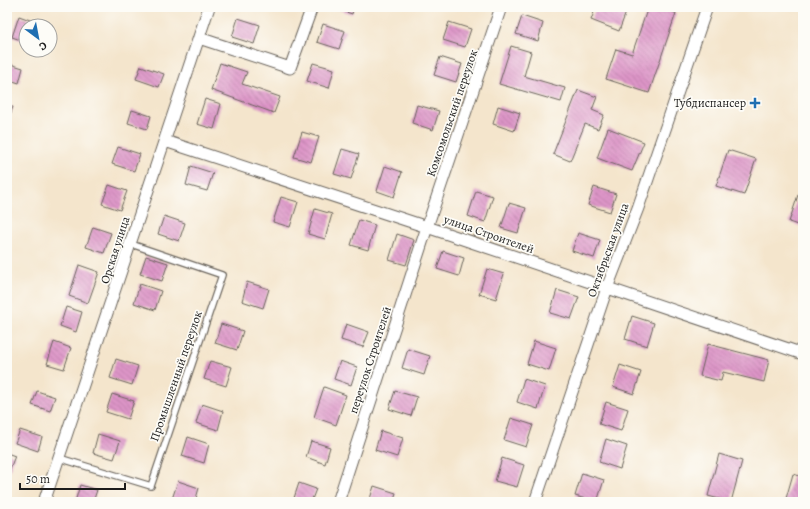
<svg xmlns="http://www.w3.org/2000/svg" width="810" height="509" font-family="Alegreya,serif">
<defs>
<pattern id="building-back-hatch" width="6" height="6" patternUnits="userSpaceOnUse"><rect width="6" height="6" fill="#dd94c7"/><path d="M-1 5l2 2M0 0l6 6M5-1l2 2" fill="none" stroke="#b278a1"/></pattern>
</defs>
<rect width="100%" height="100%" fill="#fdfcf7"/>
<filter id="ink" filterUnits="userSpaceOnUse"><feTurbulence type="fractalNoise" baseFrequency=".025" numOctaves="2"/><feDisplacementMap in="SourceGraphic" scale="8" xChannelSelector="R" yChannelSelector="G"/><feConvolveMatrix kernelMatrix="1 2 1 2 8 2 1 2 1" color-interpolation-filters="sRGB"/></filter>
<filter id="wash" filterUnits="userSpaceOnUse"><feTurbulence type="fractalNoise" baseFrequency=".012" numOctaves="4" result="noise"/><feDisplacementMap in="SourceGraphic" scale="16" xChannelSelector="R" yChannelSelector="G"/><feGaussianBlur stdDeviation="0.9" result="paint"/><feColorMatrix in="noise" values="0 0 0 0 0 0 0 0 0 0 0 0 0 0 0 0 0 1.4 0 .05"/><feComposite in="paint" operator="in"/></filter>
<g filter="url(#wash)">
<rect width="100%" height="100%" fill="#f4e5cc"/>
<g id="blocks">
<path fill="url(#building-back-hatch)" d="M331,7H354L352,14Z
M596,7H628L619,31L591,20Z
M648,7H657L676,13L649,93L606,79L616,49L632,54Z
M19,16L41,24V26H26V42L12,37Z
M522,16L543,23L538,41L516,34Z
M238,18L260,25L254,44L232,37Z
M449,22L471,29L465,47L443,40Z
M323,24L345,31L339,49L317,42Z
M511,46L531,52L524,76L565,88L561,102L499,84Z
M440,57L462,64L456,82L434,75Z
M7,63L23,68L19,83L7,79Z
M220,63L247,72L242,84L280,97L274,113L211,90Z
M313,63L334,69L329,88L307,81Z
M141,66L164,74L159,87L136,79Z
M578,90L597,97L592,110L604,115L598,129L585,124L570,161L553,154Z
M205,99L221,104L214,129L197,124Z
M7,105L13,107L7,123Z
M417,105L439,111L433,130L412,123Z
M498,106L520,113L514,131L493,124Z
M132,110L151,116L147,129L128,123Z
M608,128L644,142L632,171L597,158Z
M302,132L319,137L311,162L294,157Z
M118,147L140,154L134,171L112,164Z
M342,149L359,154L351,179L334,174Z
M728,150L756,159L744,195L716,186Z
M191,166L213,173L207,191L186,185Z
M385,166L402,172L394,197L377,191Z
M109,185L127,191L120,210L102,204Z
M594,187L616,194L610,212L588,205Z
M476,191L493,196L485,222L468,216Z
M798,195L803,197V227L789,222Z
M281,197L298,202L290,227L273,222Z
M509,203L526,208L518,233L501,228Z
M315,209L332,214L325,239L308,234Z
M164,216L185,223L179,241L158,234Z
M359,220L375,225L368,250L351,245Z
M93,227L111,233L104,253L86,247Z
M578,233L600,240L594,258L572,251Z
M397,234L414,240L406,265L389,260Z
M443,251L464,258L459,276L437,269Z
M146,256L168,263L162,281L140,274Z
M79,265L99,272L88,303L69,296Z
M487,269L504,274L496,299L479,294Z
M247,282L269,289L263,308L242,301Z
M140,284L161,291L155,310L134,303Z
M557,290L579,297L571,319L550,313Z
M66,307L82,312L76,332L60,326Z
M632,316L654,323L647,346L625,339Z
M221,324L243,331L237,350L215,343Z
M346,324L369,332L363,347L341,340Z
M534,341L556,348L549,371L527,364Z
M54,342L71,348L64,369L47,364Z
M708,344L769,360L764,382L723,372L721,381L700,376Z
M408,349L430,356L424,375L402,368Z
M116,359L138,366L132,385L110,378Z
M210,361L232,367L226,386L204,379Z
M340,361L357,367L351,385L334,379Z
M620,365L641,372L634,394L613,387Z
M524,379L545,386L538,409L517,402Z
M324,387L346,395L336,425L314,417Z
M37,391L55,397L50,411L32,405Z
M395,391L417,397L411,416L389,409Z
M112,394L134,401L128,419L106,412Z
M606,402L628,409L621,431L599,424Z
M202,404L223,411L218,430L196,423Z
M511,418L533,425L526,447L504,440Z
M20,430L42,437L38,451L15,443Z
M381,431L403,438L397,457L375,450Z
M98,434L120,441L114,459L93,453Z
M188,437L209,444L204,463L182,456Z
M606,439L627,446L620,469L599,462Z
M311,441L330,447L325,464L306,457Z
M7,453L15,456L7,476Z
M719,454L742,461L731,502L708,496Z
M502,458L524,465L517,487L495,481Z
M582,473L604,480L597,502L575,496Z
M793,474L803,477V502H785Z
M178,481L199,488L195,502H181L172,499Z
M299,483L316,489L311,502H306L294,498Z
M80,485L97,490L93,502H75Z
M374,486L396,493L393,502H369Z"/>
</g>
</g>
<g filter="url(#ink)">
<use href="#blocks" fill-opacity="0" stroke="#68625a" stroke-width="1"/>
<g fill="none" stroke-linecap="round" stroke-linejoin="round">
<g stroke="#68625a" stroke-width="8">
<path id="service" d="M59,458L151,486L222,275L131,244"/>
</g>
<g stroke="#68625a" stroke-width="13">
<path id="minor" d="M199,38L290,68L312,7
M165,141L427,227L803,354
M44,502L209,7
M338,502L427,227L501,7
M535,502L607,288L638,208L707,7"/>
</g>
<use href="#service" stroke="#fff" stroke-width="5.5"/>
<use href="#minor" stroke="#fff" stroke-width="11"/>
</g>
</g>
<path fill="#1f6fb2" stroke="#fdfcf7" stroke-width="1.5" d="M753 97h4v4h4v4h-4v4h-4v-4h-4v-4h4z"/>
<g text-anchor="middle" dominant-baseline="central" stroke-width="3.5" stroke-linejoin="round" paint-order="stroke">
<g font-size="12" fill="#1c1c1c" stroke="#fdfcf7" text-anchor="end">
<text x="746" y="103">Тубдиспансер</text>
</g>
<g font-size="12" fill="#1c1c1c" stroke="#fdfcf7">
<text transform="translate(452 113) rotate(-71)">Комсомольский переулок</text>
<text transform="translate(489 234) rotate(19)">улица Строителей</text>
<text transform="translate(115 250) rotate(-72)">Орская улица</text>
<text transform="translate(608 250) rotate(-70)">Октябрьская улица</text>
<text transform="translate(370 360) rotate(-72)">переулок Строителей</text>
<text transform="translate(176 376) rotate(-71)">Промышленный переулок</text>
</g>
</g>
<rect width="810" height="509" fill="none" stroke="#fdfcf7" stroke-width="24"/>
<g transform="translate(38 38) rotate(148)"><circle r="19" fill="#fdfcf7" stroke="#a3a29f"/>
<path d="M0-3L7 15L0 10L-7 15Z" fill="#1f6fb2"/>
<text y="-6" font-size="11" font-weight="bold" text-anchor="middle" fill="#1c1c1c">С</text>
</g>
<path d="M20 483v6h105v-6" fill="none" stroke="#1c1c1c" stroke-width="2"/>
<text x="26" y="483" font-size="12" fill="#1c1c1c" stroke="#fdfcf7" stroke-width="3" paint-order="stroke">50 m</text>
</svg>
